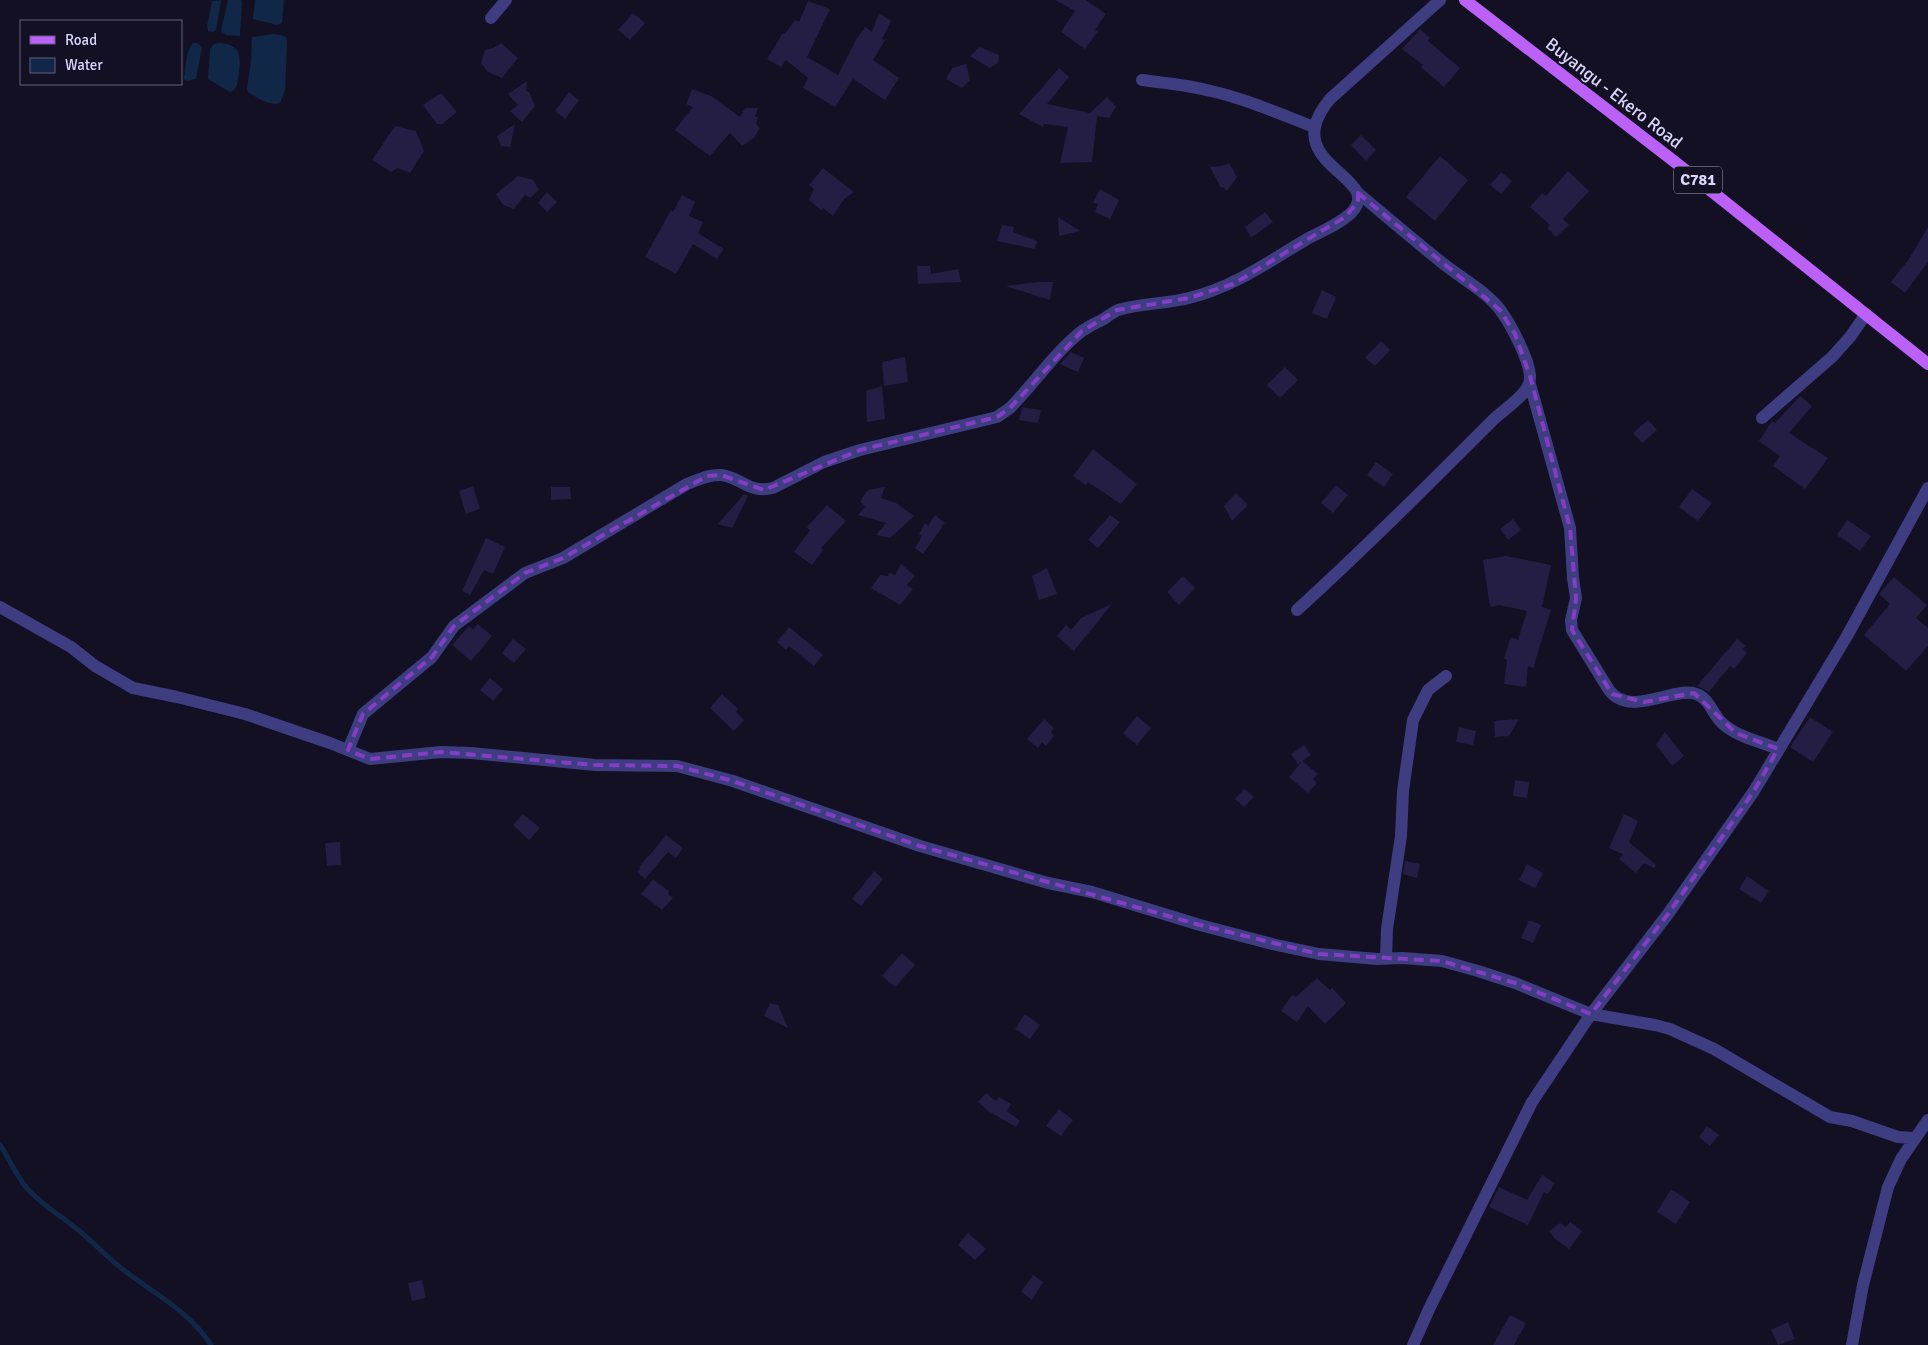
<svg xmlns="http://www.w3.org/2000/svg" width="1928" height="1345" font-family="Signika,sans-serif">
<rect width="100%" height="100%" fill="#131024"/>
<path fill="#102748" d="M221,0L216,30L213,32L208,31L207,26L212,1Z
M228,0H241L242,2L240,36L226,35L221,31Z
M255,0H284L282,23L277,25L253,19Z
M274,34L281,35L286,37L287,43L285,90L280,103C269,106 258,98 248,92L247,89L251,61L252,37Z
M193,43H198L202,47L196,79L187,81L184,79C186,68 185,51 193,43Z
M220,43C240,45 241,54 239,72C238,79 238,86 233,91L230,92L208,79L210,49L214,44Z"/>
<g fill="none" stroke-linecap="round" stroke-linejoin="round">
<path stroke="#102748" stroke-width="5" d="M0,1145C9,1158 16,1175 26,1187C39,1203 57,1213 73,1226C91,1239 106,1257 125,1271C155,1294 190,1312 211,1345"/>
</g>
<path fill="#241d44" d="M1055,0H1086L1106,14L1095,30L1098,31L1085,49L1061,32L1075,11Z
M808,1L830,9L807,57L838,75L857,38L865,27L872,32L879,13L891,21L882,39L885,40L873,60L899,78L885,100L853,79L835,107L803,88L808,78L786,60L781,67L767,59L783,33L785,34L795,20L799,22Z
M633,13L645,23L630,40L618,30Z
M1420,29L1430,38L1428,41L1460,68L1444,87L1421,67L1423,65L1402,49Z
M501,43L518,58L502,78L488,72L481,63L485,50L493,48Z
M980,47L999,55L998,63L990,68L970,56Z
M966,64L970,80L962,88L946,79L952,68Z
M1059,68L1069,77L1047,104L1090,113L1107,97L1116,107L1109,118L1097,116L1092,162L1060,163L1068,127L1044,124L1043,127L1019,114Z
M527,81L526,91L529,92L535,106L522,122L510,111L518,105L508,94Z
M692,89L711,96L740,117L745,108H758L755,117H758L756,124L760,128L754,138L742,146L730,133L710,156L675,130L693,107L686,104Z
M569,92L579,100L565,119L555,111Z
M441,93L457,112L442,124H437L423,105Z
M515,124L510,147L501,146L497,136Z
M395,126L416,131L424,151L410,173L398,168L391,172L372,160Z
M1361,135L1376,150L1366,161L1351,145Z
M1440,156L1468,180L1435,221L1406,197Z
M1229,163L1237,177L1227,191L1223,187L1221,188L1210,167L1222,166Z
M823,168L854,192L844,199L833,216L823,208L822,211L809,200L814,189L809,185Z
M1568,171L1589,191L1563,219L1569,225L1556,237L1547,228L1550,225L1530,207L1542,193L1546,196Z
M1501,172L1512,181L1501,194L1490,185Z
M518,176L533,180L539,190L530,198L525,195L514,209L503,205L496,194Z
M1100,189L1119,200L1110,219L1095,212L1098,204L1093,203Z
M547,192L557,202L547,212L538,203Z
M682,195L695,202L689,216L703,222L698,233L724,249L717,259L693,244L676,274L645,257L671,210L673,212Z
M1265,212L1273,222L1251,238L1245,227Z
M1058,217L1080,231L1059,236Z
M1002,225L1014,227L1013,232L1037,241L1035,249L997,241Z
M1928,227V262L1905,293L1891,282L1909,259Z
M917,266H930L931,274L958,269L961,282L918,284Z
M1037,282H1053L1050,300L1006,286Z
M1322,290L1336,297L1327,319L1312,313Z
M1381,341L1390,350L1375,366L1365,358Z
M1071,352L1084,358L1078,372L1060,364Z
M905,357L908,382L884,386L882,362Z
M1285,367L1298,380L1280,398L1267,385Z
M882,386L885,419L867,422L866,391Z
M1800,396L1812,406L1789,433L1828,458L1805,489L1773,466L1780,456L1759,441L1772,421L1775,423Z
M1022,407L1041,410L1038,423L1019,420Z
M1648,420L1657,430L1642,443L1633,433Z
M1093,449L1137,484L1121,504L1088,482L1086,485L1073,476Z
M1376,462L1393,474L1384,487L1367,475Z
M1336,485L1348,495L1333,513L1321,503Z
M473,486L480,509L466,514L459,491Z
M551,487H570L571,499L551,500Z
M885,487L881,498L896,503L914,516L890,538L876,535L886,523L858,515L865,507L861,502L862,498L868,490Z
M1692,489L1712,503L1698,521L1679,507Z
M1236,493L1248,505L1232,521L1224,506Z
M744,494L748,496L732,528L718,524Z
M827,505L846,521L821,548L823,550L812,565L794,552L810,530L807,527Z
M935,515L945,523L923,554L915,548L922,536L919,534L925,523L928,526Z
M1110,515L1120,522L1098,548L1088,540Z
M1513,519L1521,530L1508,540L1500,529Z
M1847,520L1871,536L1860,551L1837,535Z
M486,538L505,547L493,574L484,570L470,595L462,591Z
M1506,556L1551,565L1542,607L1551,610L1533,668L1528,666L1526,687L1504,684L1507,660L1504,658L1511,637L1518,640L1527,611L1499,605L1490,607L1483,560Z
M901,564L915,576L907,585L913,589L900,605L871,588L880,575L888,576L889,573L895,575Z
M1047,568L1057,594L1039,600L1032,576Z
M1183,576L1195,588L1179,605L1167,592Z
M1894,577L1927,605L1916,618L1928,628V646L1906,671L1864,635L1890,604L1879,594Z
M1112,604L1074,651L1057,636L1066,625L1071,630L1081,618Z
M478,624L492,636L471,661L452,645L469,626L473,629Z
M789,627L823,655L814,666L789,646L786,650L777,642Z
M513,639L526,649L514,663L502,653Z
M1737,639L1746,646L1743,649L1747,653L1734,669L1730,666L1709,692L1697,686Z
M490,678L503,689L493,701L480,690Z
M722,694L738,709L736,712L744,720L734,731L710,708Z
M1137,716L1151,728L1137,745L1123,733Z
M1810,717L1833,732L1813,762L1790,747Z
M1044,719L1054,728L1051,732L1054,736L1046,746L1042,742L1038,748L1027,739Z
M1519,719L1509,736L1495,737L1494,721Z
M1459,727L1476,731L1473,745L1456,742Z
M1665,732L1684,756L1672,766L1656,745Z
M1304,745L1311,755L1298,764L1291,754Z
M1302,761L1318,774L1313,779L1317,783L1308,793L1289,777Z
M1515,780L1529,782L1527,798L1513,796Z
M1244,789L1254,797L1244,807L1235,799Z
M523,814L540,828L529,840L513,825Z
M1624,814L1638,821L1629,842L1656,865L1654,868L1644,863L1636,873L1619,859L1623,854L1609,848Z
M666,835L683,848L676,858L668,852L645,879L637,872L640,868L639,867L648,856H649Z
M340,842L341,865L327,866L325,843Z
M1405,861L1420,864L1417,878L1403,874Z
M1527,864L1543,873L1535,888L1519,880Z
M874,871L883,879L861,906L852,899Z
M1747,876L1769,891L1761,903L1739,889Z
M653,879L669,891L668,894L673,898L662,910L641,894Z
M1529,920L1541,925L1533,943L1521,938Z
M902,953L915,965L895,987L882,976Z
M1317,978L1330,990L1332,988L1346,1003L1325,1024L1308,1006L1297,1022L1281,1011L1292,995L1296,997Z
M770,1003L778,1005L788,1028L764,1016Z
M1025,1014L1040,1025L1030,1039L1015,1029Z
M986,1093L996,1101L999,1097L1011,1104L1007,1111L1020,1121L1016,1127L988,1111L978,1102Z
M1059,1109L1073,1120L1061,1136L1046,1126Z
M1707,1126L1719,1135L1710,1146L1699,1137Z
M1542,1175L1555,1183L1548,1194L1544,1192L1528,1225L1489,1207L1499,1187L1527,1200Z
M1671,1189L1690,1202L1676,1224L1657,1212Z
M1570,1222L1582,1231L1569,1249L1555,1239L1549,1231L1560,1223L1566,1227Z
M968,1233L986,1249L975,1260L958,1245Z
M1033,1275L1043,1282L1032,1300L1021,1292Z
M422,1280L426,1298L412,1301L408,1283Z
M1510,1315L1526,1323L1514,1345H1493Z
M1788,1322L1795,1339L1778,1345L1771,1330Z"/>
<g fill="none" stroke-linecap="round" stroke-linejoin="round">
<path stroke="#3e3d81" stroke-width="12" d="M491,18L506,0
M1142,80C1165,83 1188,85 1211,91C1246,99 1280,114 1314,127
M1530,384L1570,528L1573,578L1576,598L1571,620L1572,630L1609,690C1629,717 1669,689 1693,693C1709,696 1712,714 1722,723C1737,737 1759,741 1778,749
M1762,418L1832,357L1850,337L1866,314
M0,607L71,647L95,666L133,688L177,697L245,714L330,743L370,759L441,752L471,753L595,765L677,766L733,781L920,846L1048,883L1092,892L1200,925L1272,944L1319,954L1377,959L1403,958L1442,961L1478,971L1515,983L1591,1014L1655,1025L1670,1029L1714,1049L1830,1117L1852,1121L1898,1137L1914,1138
M1297,610C1365,548 1430,483 1495,418C1506,408 1532,392 1530,376C1529,359 1511,325 1501,311C1488,293 1463,279 1445,265C1416,242 1387,217 1358,193
M348,750L363,714L432,657L454,626L525,573L563,558L687,484C698,480 709,474 721,475C741,477 749,494 773,488L824,462L860,450L997,417L1010,408C1033,385 1056,351 1082,331C1088,327 1095,323 1102,320C1107,317 1113,312 1118,310C1141,303 1166,304 1189,298C1234,287 1268,262 1307,239C1322,231 1340,224 1352,212C1385,176 1275,165 1330,99L1440,0
M1386,958L1387,929L1401,836L1403,791L1413,720L1428,690L1446,676
M1413,1345L1430,1307L1532,1102L1591,1014L1668,914L1754,791L1847,636L1928,488
M1852,1345L1863,1285L1888,1187L1901,1159L1928,1120"/>
<path stroke="#bc61f8" stroke-width="12" d="M1465,0L1675,162L1928,364"/>
</g>
<path fill="none" stroke="#843dc5" stroke-width="4" stroke-dasharray="10 6" stroke-linejoin="round" d="M1358,193L1500,310L1515,334L1530,376L1570,528L1576,598L1572,630L1612,694L1644,702L1694,693L1736,733L1778,749L1754,791L1668,914L1591,1014L1515,983L1442,961L1319,954L1200,925L920,846L733,781L677,766L595,765L441,752L370,759L348,750L363,714L432,657L454,626L525,573L563,558L707,476L721,475L764,490L860,450L997,417L1010,408L1082,331L1117,310L1189,298L1233,284L1345,217L1358,202Z"/>
<g text-anchor="middle" dominant-baseline="central" stroke-width="4" stroke-linejoin="round" paint-order="stroke">
<rect fill="#131024" stroke="#9e9abc" stroke-width="1" x="1674" y="166.5" width="48" height="27" rx="4"/>
<g font-size="16" font-weight="bold" fill="#d9d5fd">
<text x="1698" y="180">C781</text>
</g>
<g font-size="18" fill="#d9d5fd" stroke="#131024">
<text transform="translate(1614 93) rotate(38)">Buyangu - Ekero Road</text>
</g>
</g>
<rect x="20" y="20" width="162" height="65" fill="#131024" stroke="#625f7b"/>
<rect x="30" y="36" width="25" height="8" fill="#bc61f8" stroke="#625f7b"/>
<text x="65" y="45" font-size="15" fill="#d9d5fd">Road</text>
<rect x="30" y="58" width="25" height="15" fill="#102748" stroke="#625f7b"/>
<text x="65" y="70" font-size="15" fill="#d9d5fd">Water</text>
</svg>
